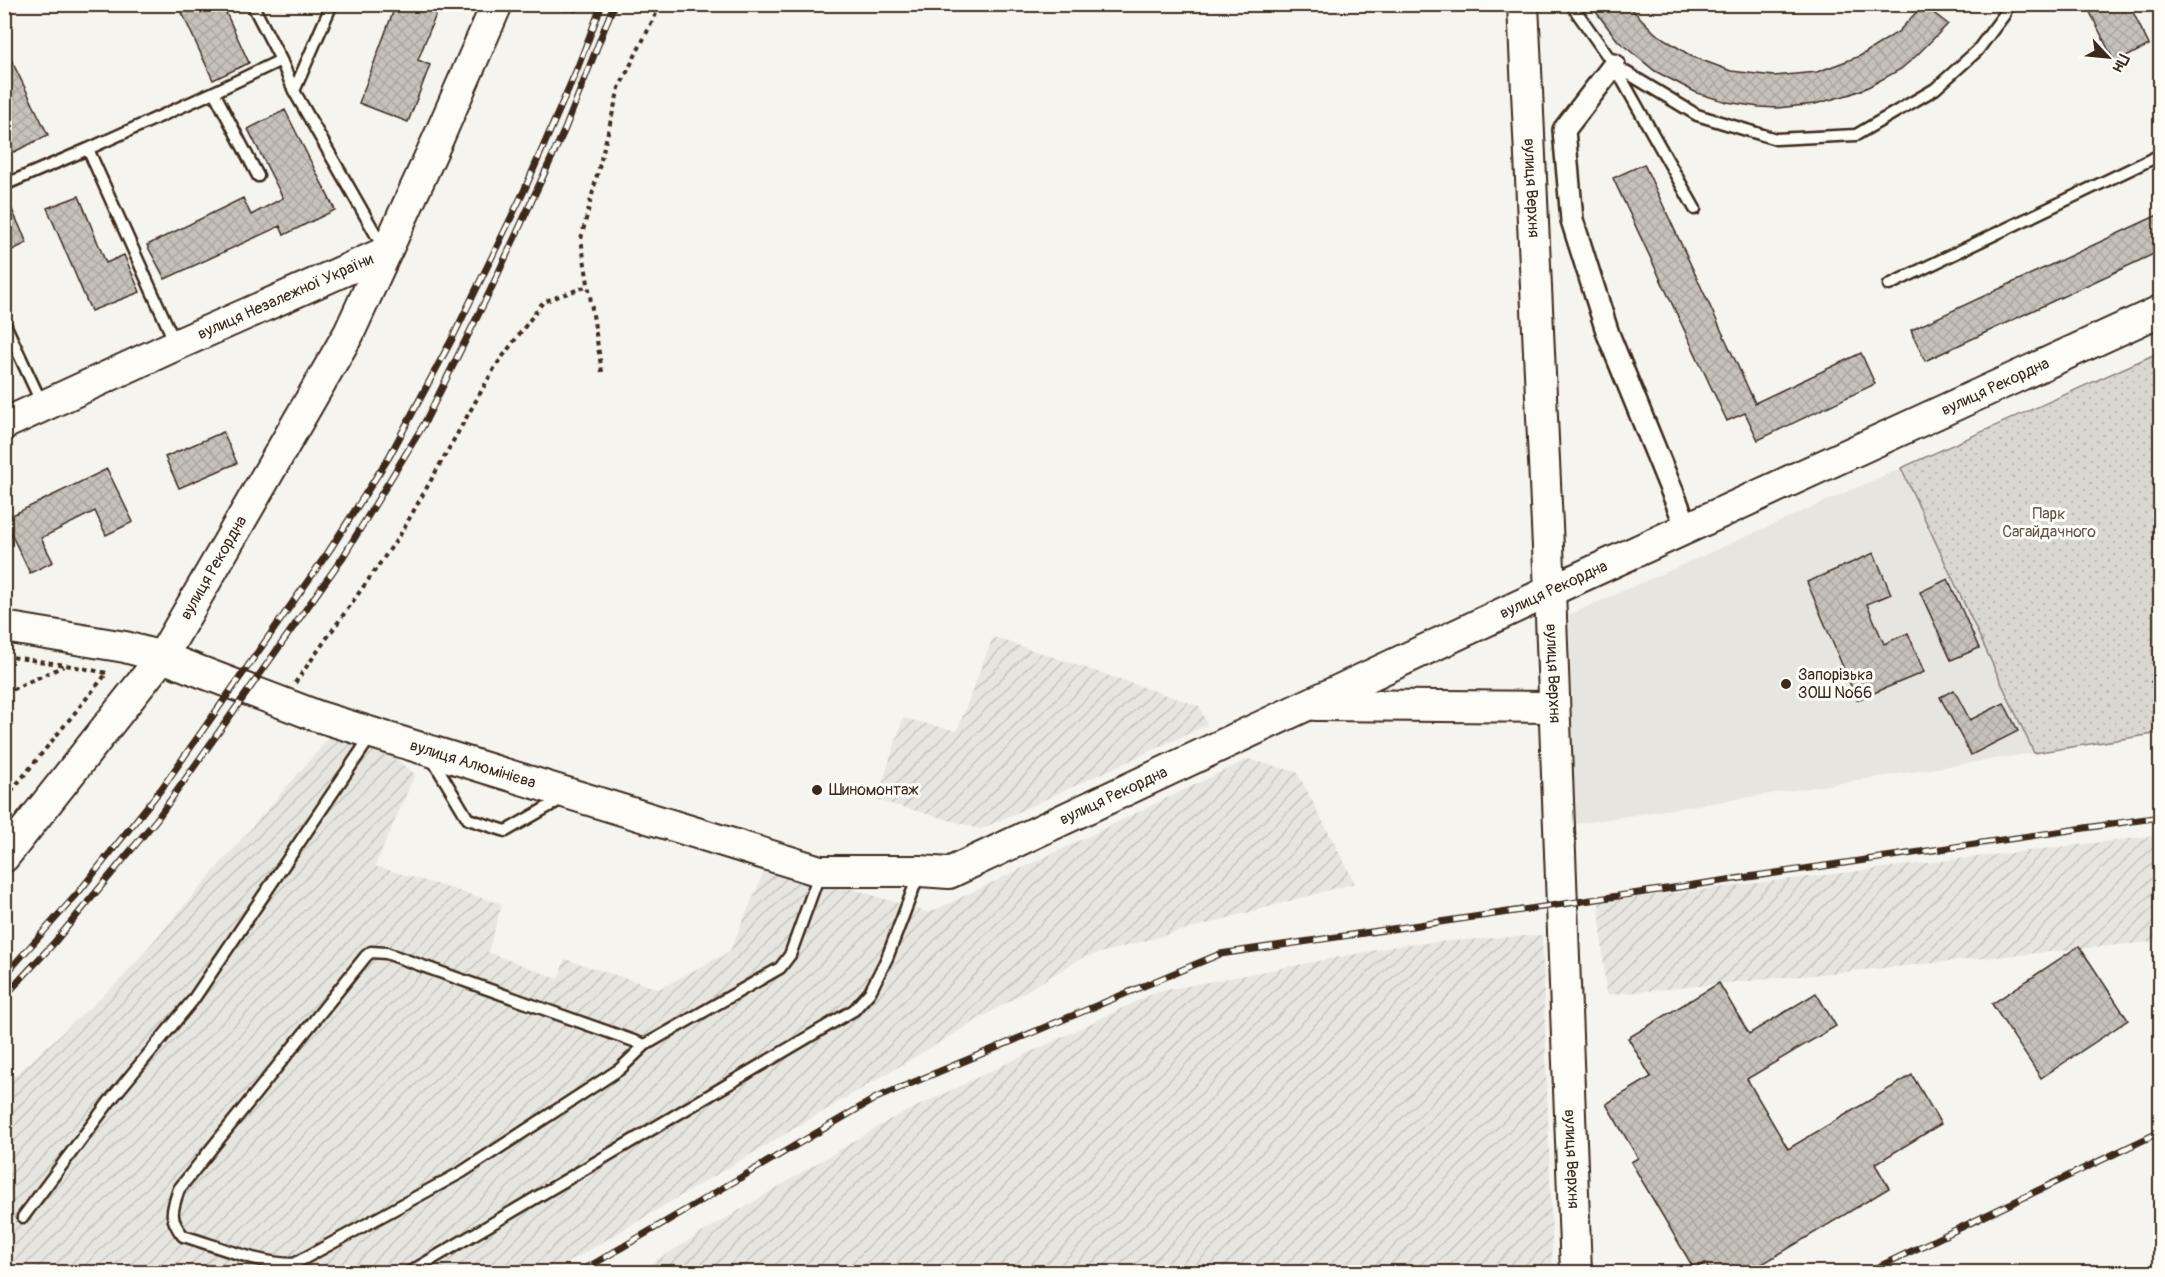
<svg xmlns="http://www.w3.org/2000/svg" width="2165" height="1277" font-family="Pangolin,sans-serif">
<defs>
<pattern id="industrial-furrows" width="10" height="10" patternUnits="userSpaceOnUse" patternTransform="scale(1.5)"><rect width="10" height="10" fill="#e7e5df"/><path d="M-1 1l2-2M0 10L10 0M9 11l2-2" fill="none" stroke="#c7c5bf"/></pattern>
<pattern id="park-dots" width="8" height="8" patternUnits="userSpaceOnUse" patternTransform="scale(1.5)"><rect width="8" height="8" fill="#dad6d0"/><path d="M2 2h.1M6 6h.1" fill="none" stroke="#bcb8b2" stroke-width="1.8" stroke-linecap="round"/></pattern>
<pattern id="building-cross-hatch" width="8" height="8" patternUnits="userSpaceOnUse" patternTransform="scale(1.5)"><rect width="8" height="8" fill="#c7c1bb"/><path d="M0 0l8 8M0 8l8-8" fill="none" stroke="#aca6a0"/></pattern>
</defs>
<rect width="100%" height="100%" fill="#f5f4ee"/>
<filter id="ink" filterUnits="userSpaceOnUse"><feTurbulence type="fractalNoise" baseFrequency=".0167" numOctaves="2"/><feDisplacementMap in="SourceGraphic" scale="12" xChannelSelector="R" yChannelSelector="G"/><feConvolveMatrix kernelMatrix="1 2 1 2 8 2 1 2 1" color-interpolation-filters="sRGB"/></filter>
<g filter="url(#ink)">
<path fill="#e7e5df" d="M1901,468L2034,753L1575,824L1569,615Z"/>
<path fill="url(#industrial-furrows)" d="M993,637L1199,706L1207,725L981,829L877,800L903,718L957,731Z
M335,731L374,742L415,774L375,866L502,904L488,952L558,979L565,959L659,989L730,951L768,862L929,913L1248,759L1297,772L1355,883L1082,958L552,1272H21L5,1249V1085L121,979Z
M2160,835V941L1606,995L1599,902Z
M1542,935L1553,1272H637L889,1120L1156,992L1408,944Z"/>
<path fill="url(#park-dots)" stroke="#8a8077" stroke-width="1.5" d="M2160,352V733L2034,753L1901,468Z"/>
<path fill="url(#building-cross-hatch)" stroke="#3b2a1e" stroke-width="1.5" d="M178,4H222L249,63L213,80Z
M396,4H440L418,60L430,65L408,122L359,103Z
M1590,4H1627L1655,33L1691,56L1731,71L1774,76L1817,72L1860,56L1898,32L1923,5L1948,24L1915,57L1901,69L1868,87L1851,94L1815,104L1777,108L1759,107L1727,102L1697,93L1655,71L1618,41Z
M2086,4H2129L2149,45L2115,63Z
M4,45L48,135L14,152L4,133Z
M285,110L335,210L284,235L280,226L165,279L147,245L243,198L251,215L283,198L248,129Z
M1644,164L1755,403L1861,353L1875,384L1758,440L1745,413L1727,421L1613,178Z
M4,192L27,243L4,254Z
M79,196L106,263L124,255L140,292L91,311L47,208Z
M2160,214V251L1925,361L1911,330Z
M223,432L237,463L179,488L165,457Z
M107,469L133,522L106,535L95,511L41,538L53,562L30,573L4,519Z
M1874,553L1891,594L1867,604L1884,644L1908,633L1924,672L1857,700L1807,582Z
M1948,579L1979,648L1951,660L1920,592Z
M1954,690L1970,720L2004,703L2018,731L1971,755L1940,697Z
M2079,946L2128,1020L2041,1078L1992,1004Z
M1719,983L1749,1034L1816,993L1836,1026L1747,1079L1788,1149L1912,1075L1941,1124L1875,1164L1889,1188L1749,1272H1710L1705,1263L1694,1269L1631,1162L1638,1158L1606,1104L1651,1077L1628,1038Z"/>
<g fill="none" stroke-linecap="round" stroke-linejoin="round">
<g stroke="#3b2a1e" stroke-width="15">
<path id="lane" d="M252,4L281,60L294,91L383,247
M1571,4L1614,65L1697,115L1776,139L1856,135L1935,89L1977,51L2004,15L2008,4
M1615,67L1695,209
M294,91L332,4
M214,92L258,176
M88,149L214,92L281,60
M4,185L88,149L176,345
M1889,285L2160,155
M4,322L42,404
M431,757L468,819L506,831L565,797
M645,1045L620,1069L462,1172L294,1264C257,1264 218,1246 183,1236C168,1217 172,1210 179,1189L366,956L371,952L386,953L645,1045L780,968L790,955L820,872
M23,1217L109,1102L193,1000L371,736
M410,1272L854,1010L870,992L887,958L919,874"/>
</g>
<g stroke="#3b2a1e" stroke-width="26">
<path id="street" d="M1614,65L1564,130L1572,220L1608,334L1687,528"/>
</g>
<g stroke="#3b2a1e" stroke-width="34">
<g id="secondary">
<path id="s1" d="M1523,4L1550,591L1576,1272"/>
<path id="s2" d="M4,424L176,345L386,252"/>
<path id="s3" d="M4,627L125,647L162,657L317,716L820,871H920L949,873L1550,591L2160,311"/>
<path d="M1316,705L1554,707"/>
<path id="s4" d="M4,857L162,657L349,333L438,139L497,4"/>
</g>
</g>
<path stroke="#3b2a1e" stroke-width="4" stroke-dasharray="4.5 4.5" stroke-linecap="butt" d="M519,5L575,10L578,4
M602,372L581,239L619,88L661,4
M4,656L66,665L107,673L4,800
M295,683L400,535L495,367L543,302L588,286
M2151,683L2160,676
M4,693L64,666"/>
<use href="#lane" stroke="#fdfcf7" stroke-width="10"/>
<use href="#street" stroke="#fdfcf7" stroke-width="21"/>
<use href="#secondary" stroke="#fdfcf7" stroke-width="30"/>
<g stroke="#3b2a1e" stroke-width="7">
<path id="rail" d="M4,976L78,893L162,788L329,551L389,457L452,339L524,191L577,69L602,4
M4,997L53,944L157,819L343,557L424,424L490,291L565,129L614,4
M580,1272L876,1098L1220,954L2160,817
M1868,1272L2160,1132"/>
</g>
<use href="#rail" stroke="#fdfcf7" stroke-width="4.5" stroke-dasharray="14" stroke-linecap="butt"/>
</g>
</g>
<g fill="#3b2a1e" stroke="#fdfcf7" stroke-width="2">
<circle cx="1786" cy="684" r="6"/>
<circle cx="817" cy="790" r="6"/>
</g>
<g text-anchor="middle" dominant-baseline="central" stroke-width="6" stroke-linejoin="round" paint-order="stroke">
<g font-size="16" fill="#3b2a1e" stroke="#fdfcf7">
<text stroke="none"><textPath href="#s1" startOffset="184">вулиця Верхня</textPath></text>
<text stroke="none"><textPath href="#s2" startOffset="309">вулиця Незалежної України</textPath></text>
<text stroke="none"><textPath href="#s3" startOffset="2136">вулиця Рекордна</textPath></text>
<text stroke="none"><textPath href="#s4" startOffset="358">вулиця Рекордна</textPath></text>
<text stroke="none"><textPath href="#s3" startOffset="1650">вулиця Рекордна</textPath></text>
<text stroke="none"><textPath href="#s1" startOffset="670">вулиця Верхня</textPath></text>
<text stroke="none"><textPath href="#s3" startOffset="490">вулиця Алюмінієва</textPath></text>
<text stroke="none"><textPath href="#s3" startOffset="1164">вулиця Рекордна</textPath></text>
<text stroke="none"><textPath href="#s1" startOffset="1156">вулиця Верхня</textPath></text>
</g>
<g font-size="16" fill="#63554a" stroke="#fdfcf7">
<text x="2049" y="514">Парк<tspan x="2049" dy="18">Сагайдачного</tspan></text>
</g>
<g font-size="16" fill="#3b2a1e" stroke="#fdfcf7" text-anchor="start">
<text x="1798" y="675">Запорізька<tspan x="1798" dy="18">ЗОШ №66</tspan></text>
<text x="829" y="790">Шиномонтаж</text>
</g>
</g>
<rect width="2165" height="1277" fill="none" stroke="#fdfcf7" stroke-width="24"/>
<rect x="12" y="12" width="2141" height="1253" fill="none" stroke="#3b2a1e" stroke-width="2" filter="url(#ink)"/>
<g transform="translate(2108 57) rotate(116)" stroke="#fdfcf7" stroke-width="4.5" paint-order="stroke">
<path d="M0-4.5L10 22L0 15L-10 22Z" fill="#3b2a1e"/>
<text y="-9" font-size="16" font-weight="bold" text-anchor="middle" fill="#3b2a1e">Пн</text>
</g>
</svg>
